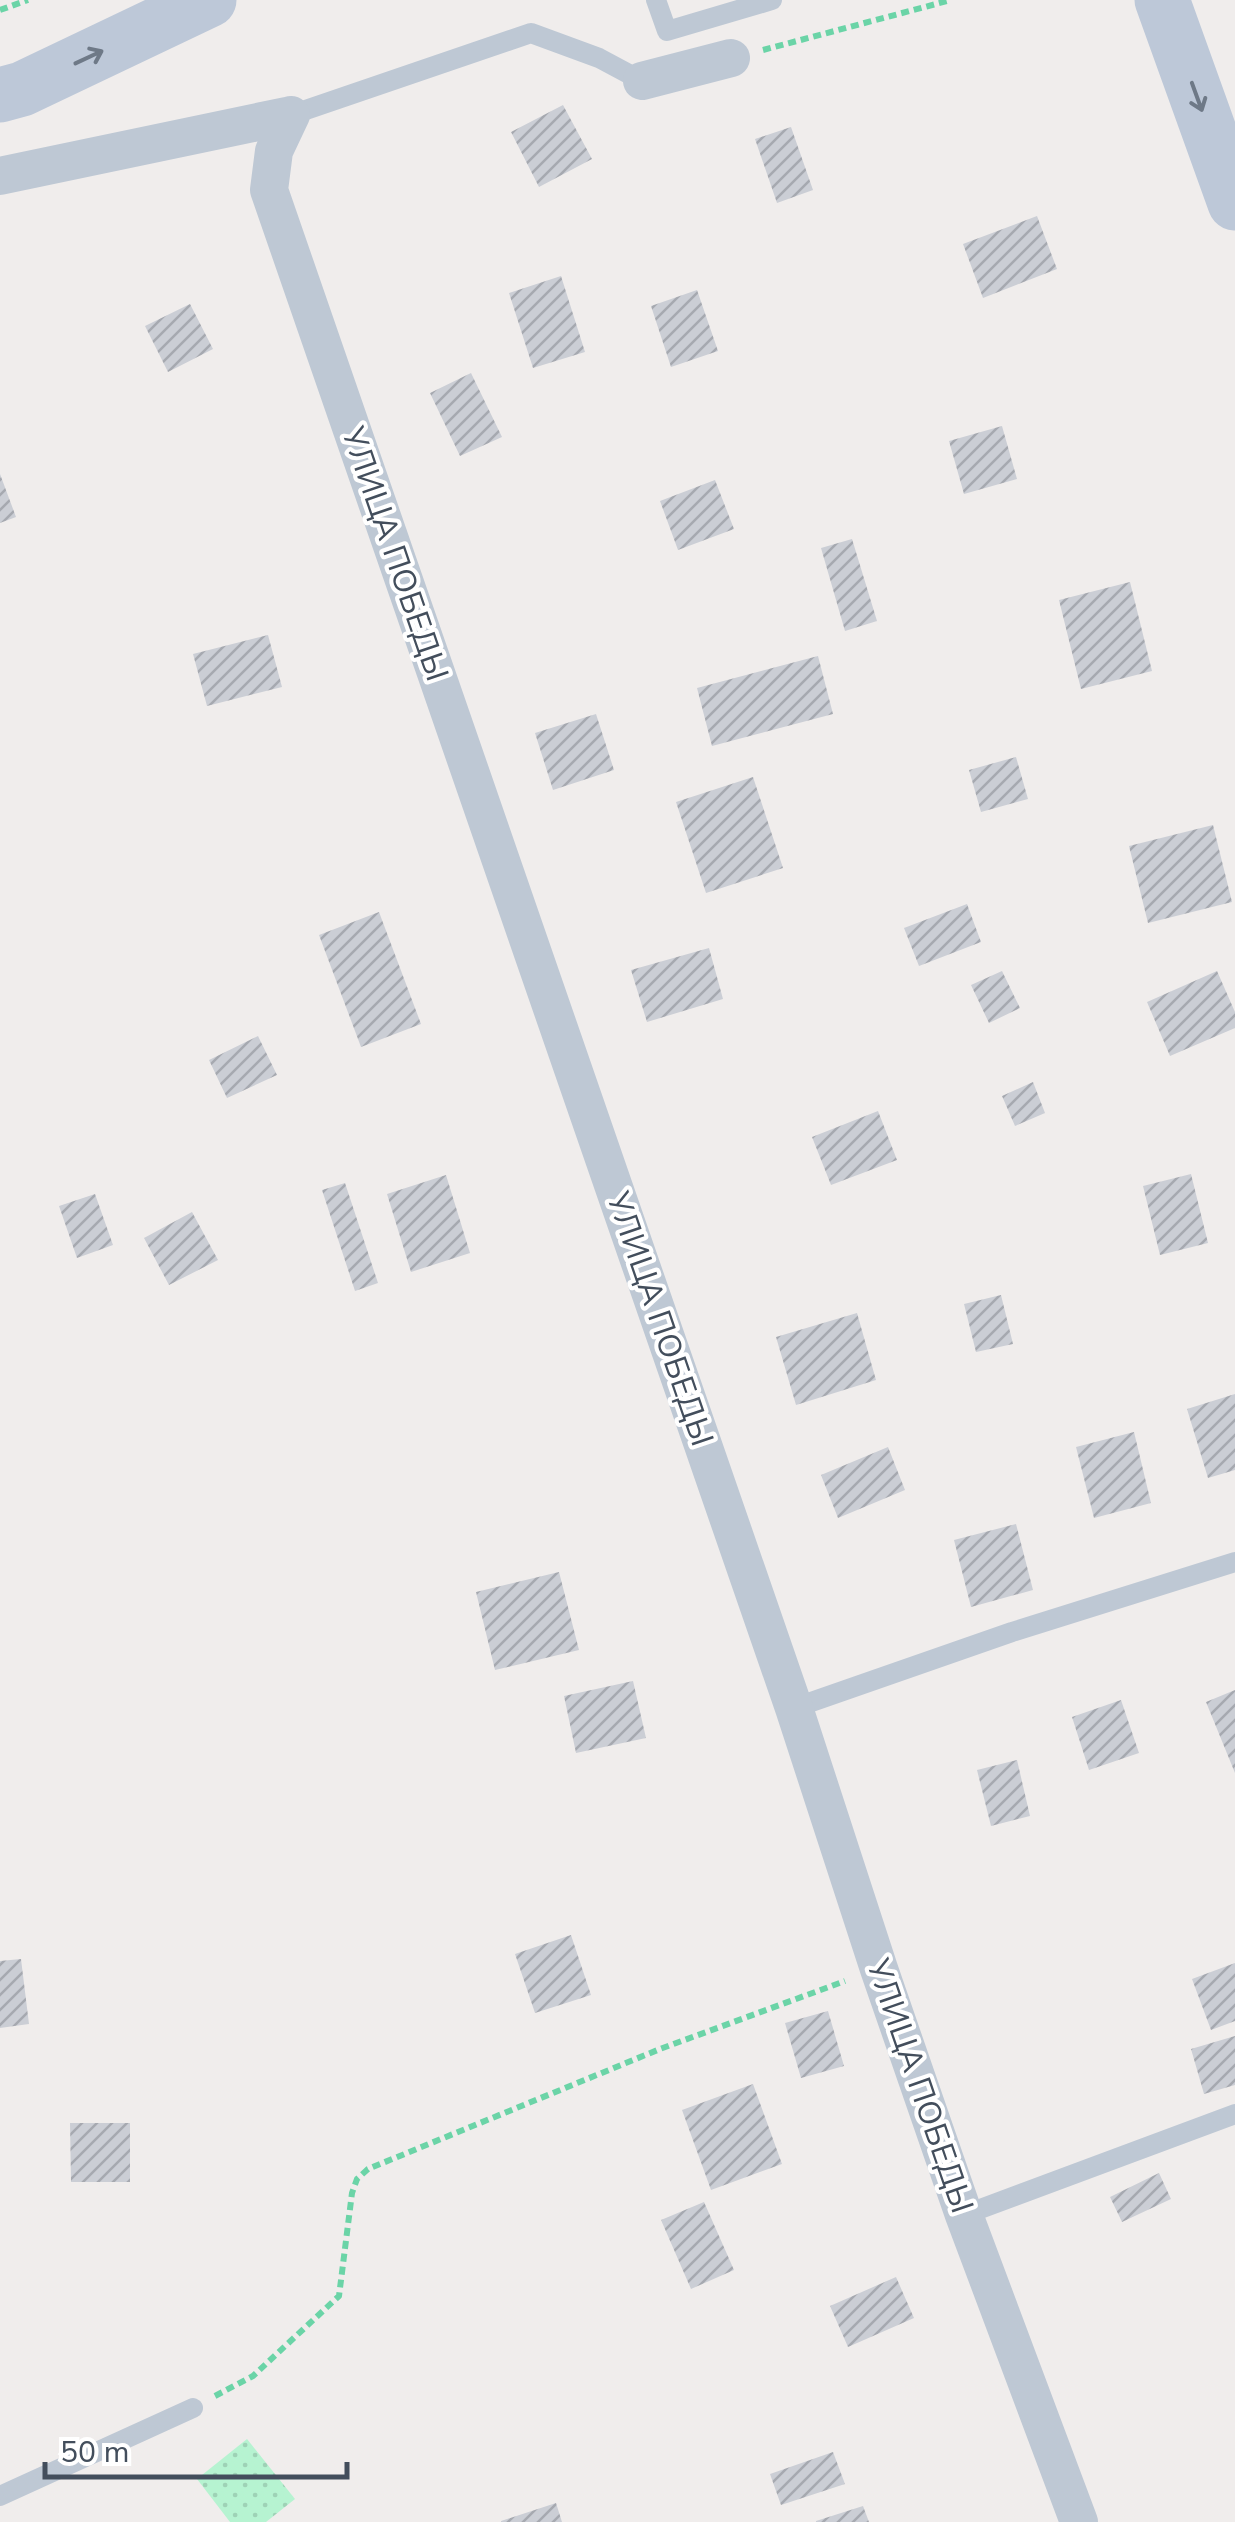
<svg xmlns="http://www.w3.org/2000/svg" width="1235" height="2522" font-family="'Nunito Sans',sans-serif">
<defs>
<pattern id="park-dots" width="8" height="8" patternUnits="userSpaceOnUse" patternTransform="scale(2.5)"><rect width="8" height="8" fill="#b6f3d1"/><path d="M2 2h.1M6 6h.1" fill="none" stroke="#9ed2b6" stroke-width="1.8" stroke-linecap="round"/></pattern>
<pattern id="building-hatch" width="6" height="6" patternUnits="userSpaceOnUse" patternTransform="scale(2.5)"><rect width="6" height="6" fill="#cbced5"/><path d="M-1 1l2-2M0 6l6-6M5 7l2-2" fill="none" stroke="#a6a9b0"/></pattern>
</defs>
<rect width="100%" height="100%" fill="#f0edec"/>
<path fill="url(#park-dots)" d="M247,2439L295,2499L266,2522H230L197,2479Z"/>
<path fill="url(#building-hatch)" d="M563,105L592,159L539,187L511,132Z
M791,127L813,190L777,203L755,139Z
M1037,216L1057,269L983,298L963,244Z
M561,276L585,352L533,368L509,293Z
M697,290L718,351L671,367L651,306Z
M190,304L213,349L168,372L145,326Z
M471,373L502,437L460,456L430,393Z
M1002,426L1017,479L964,494L949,441Z
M0,474L16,517L0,523Z
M715,480L734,529L678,550L660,501Z
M852,539L877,621L845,631L821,548Z
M1130,582L1152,671L1081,689L1059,600Z
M268,635L282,687L207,706L193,654Z
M818,656L833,714L712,746L697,688Z
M596,714L614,770L553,790L535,733Z
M1016,757L1028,799L981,812L969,770Z
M753,777L783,868L706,893L676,802Z
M1213,825L1232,902L1148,923L1129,846Z
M967,904L981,942L919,966L904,928Z
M379,912L421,1024L361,1047L319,935Z
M709,948L723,999L647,1022L631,970Z
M1002,971L1020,1008L989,1023L971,985Z
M1217,971L1235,1012V1028L1170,1056L1147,1002Z
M258,1036L277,1075L227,1098L209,1060Z
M1033,1082L1045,1113L1015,1126L1002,1096Z
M878,1111L897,1160L831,1185L812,1137Z
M1191,1174L1208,1243L1160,1255L1143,1186Z
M446,1175L470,1253L411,1272L387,1194Z
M345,1183L378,1283L355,1291L322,1190Z
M95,1194L113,1245L77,1258L59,1206Z
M192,1212L218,1260L169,1285L144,1238Z
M1001,1295L1013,1344L976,1352L964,1304Z
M857,1313L876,1380L796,1405L776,1337Z
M1235,1394V1470L1208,1478L1187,1409Z
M1134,1432L1151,1503L1094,1518L1076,1447Z
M888,1447L905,1490L838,1518L821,1475Z
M1016,1524L1033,1590L971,1607L954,1540Z
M559,1572L579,1650L495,1670L476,1592Z
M633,1681L646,1738L576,1753L564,1696Z
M1235,1690V1773L1206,1702Z
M1121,1700L1139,1753L1089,1770L1072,1717Z
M1017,1760L1030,1816L991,1826L977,1770Z
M571,1935L591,1995L535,2013L515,1954Z
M21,1959L29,2024L0,2028V1961Z
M1235,1963V2021L1211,2030L1192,1979Z
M828,2011L844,2066L801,2078L785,2023Z
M1235,2036V2085L1204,2094L1191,2049Z
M753,2084L782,2164L711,2190L682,2110Z
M70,2123H130V2182H71Z
M1159,2173L1171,2199L1122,2222L1110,2197Z
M704,2202L734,2270L691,2289L661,2220Z
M896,2277L914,2318L848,2347L830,2306Z
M833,2452L845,2484L781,2505L770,2474Z
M556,2503L562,2522H501V2521Z
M863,2506L869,2522H816V2521Z"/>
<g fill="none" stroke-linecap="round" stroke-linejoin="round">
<path stroke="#6bd4a7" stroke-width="6" stroke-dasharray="8 5" stroke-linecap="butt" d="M0,10L28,0
M763,50L951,0
M215,2396L253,2376L339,2296L352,2193L357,2179L368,2169L660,2049L845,1981"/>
<path stroke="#bec8d4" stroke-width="20" d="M656,0L667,31L772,0
M291,115L531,33L599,58L642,81
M794,1708L1012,1632L1235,1562
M964,2215L1235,2114
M0,2496L193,2408"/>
<path stroke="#bec8d4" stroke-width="38" d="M642,81L731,58
M291,115L274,151L269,190L794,1708L879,1969L964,2215L1079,2522
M0,176L291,115"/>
<path stroke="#bdc8d8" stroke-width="55" d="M1162,0L1235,203
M0,95L22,89L209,0"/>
</g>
<defs><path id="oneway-shaft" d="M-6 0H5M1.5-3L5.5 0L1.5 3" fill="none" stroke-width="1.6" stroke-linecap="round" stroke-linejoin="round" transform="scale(2.5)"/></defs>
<g stroke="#6e7987">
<use href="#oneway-shaft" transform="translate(89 57) rotate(-25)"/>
<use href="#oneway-shaft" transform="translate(1197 97) rotate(70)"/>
</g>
<g text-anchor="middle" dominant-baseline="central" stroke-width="8" stroke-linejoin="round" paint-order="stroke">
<g font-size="32" fill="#434e5c" stroke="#fff">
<text transform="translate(395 554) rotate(71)">УЛИЦА ПОБЕДЫ</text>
<text transform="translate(660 1319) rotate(71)">УЛИЦА ПОБЕДЫ</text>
<text transform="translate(920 2086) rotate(71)">УЛИЦА ПОБЕДЫ</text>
</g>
</g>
<path d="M45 2462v15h302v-15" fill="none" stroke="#434e5c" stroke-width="5"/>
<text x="60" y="2462" font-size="30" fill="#434e5c" stroke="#ffffff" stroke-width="8" paint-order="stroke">50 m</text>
</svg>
